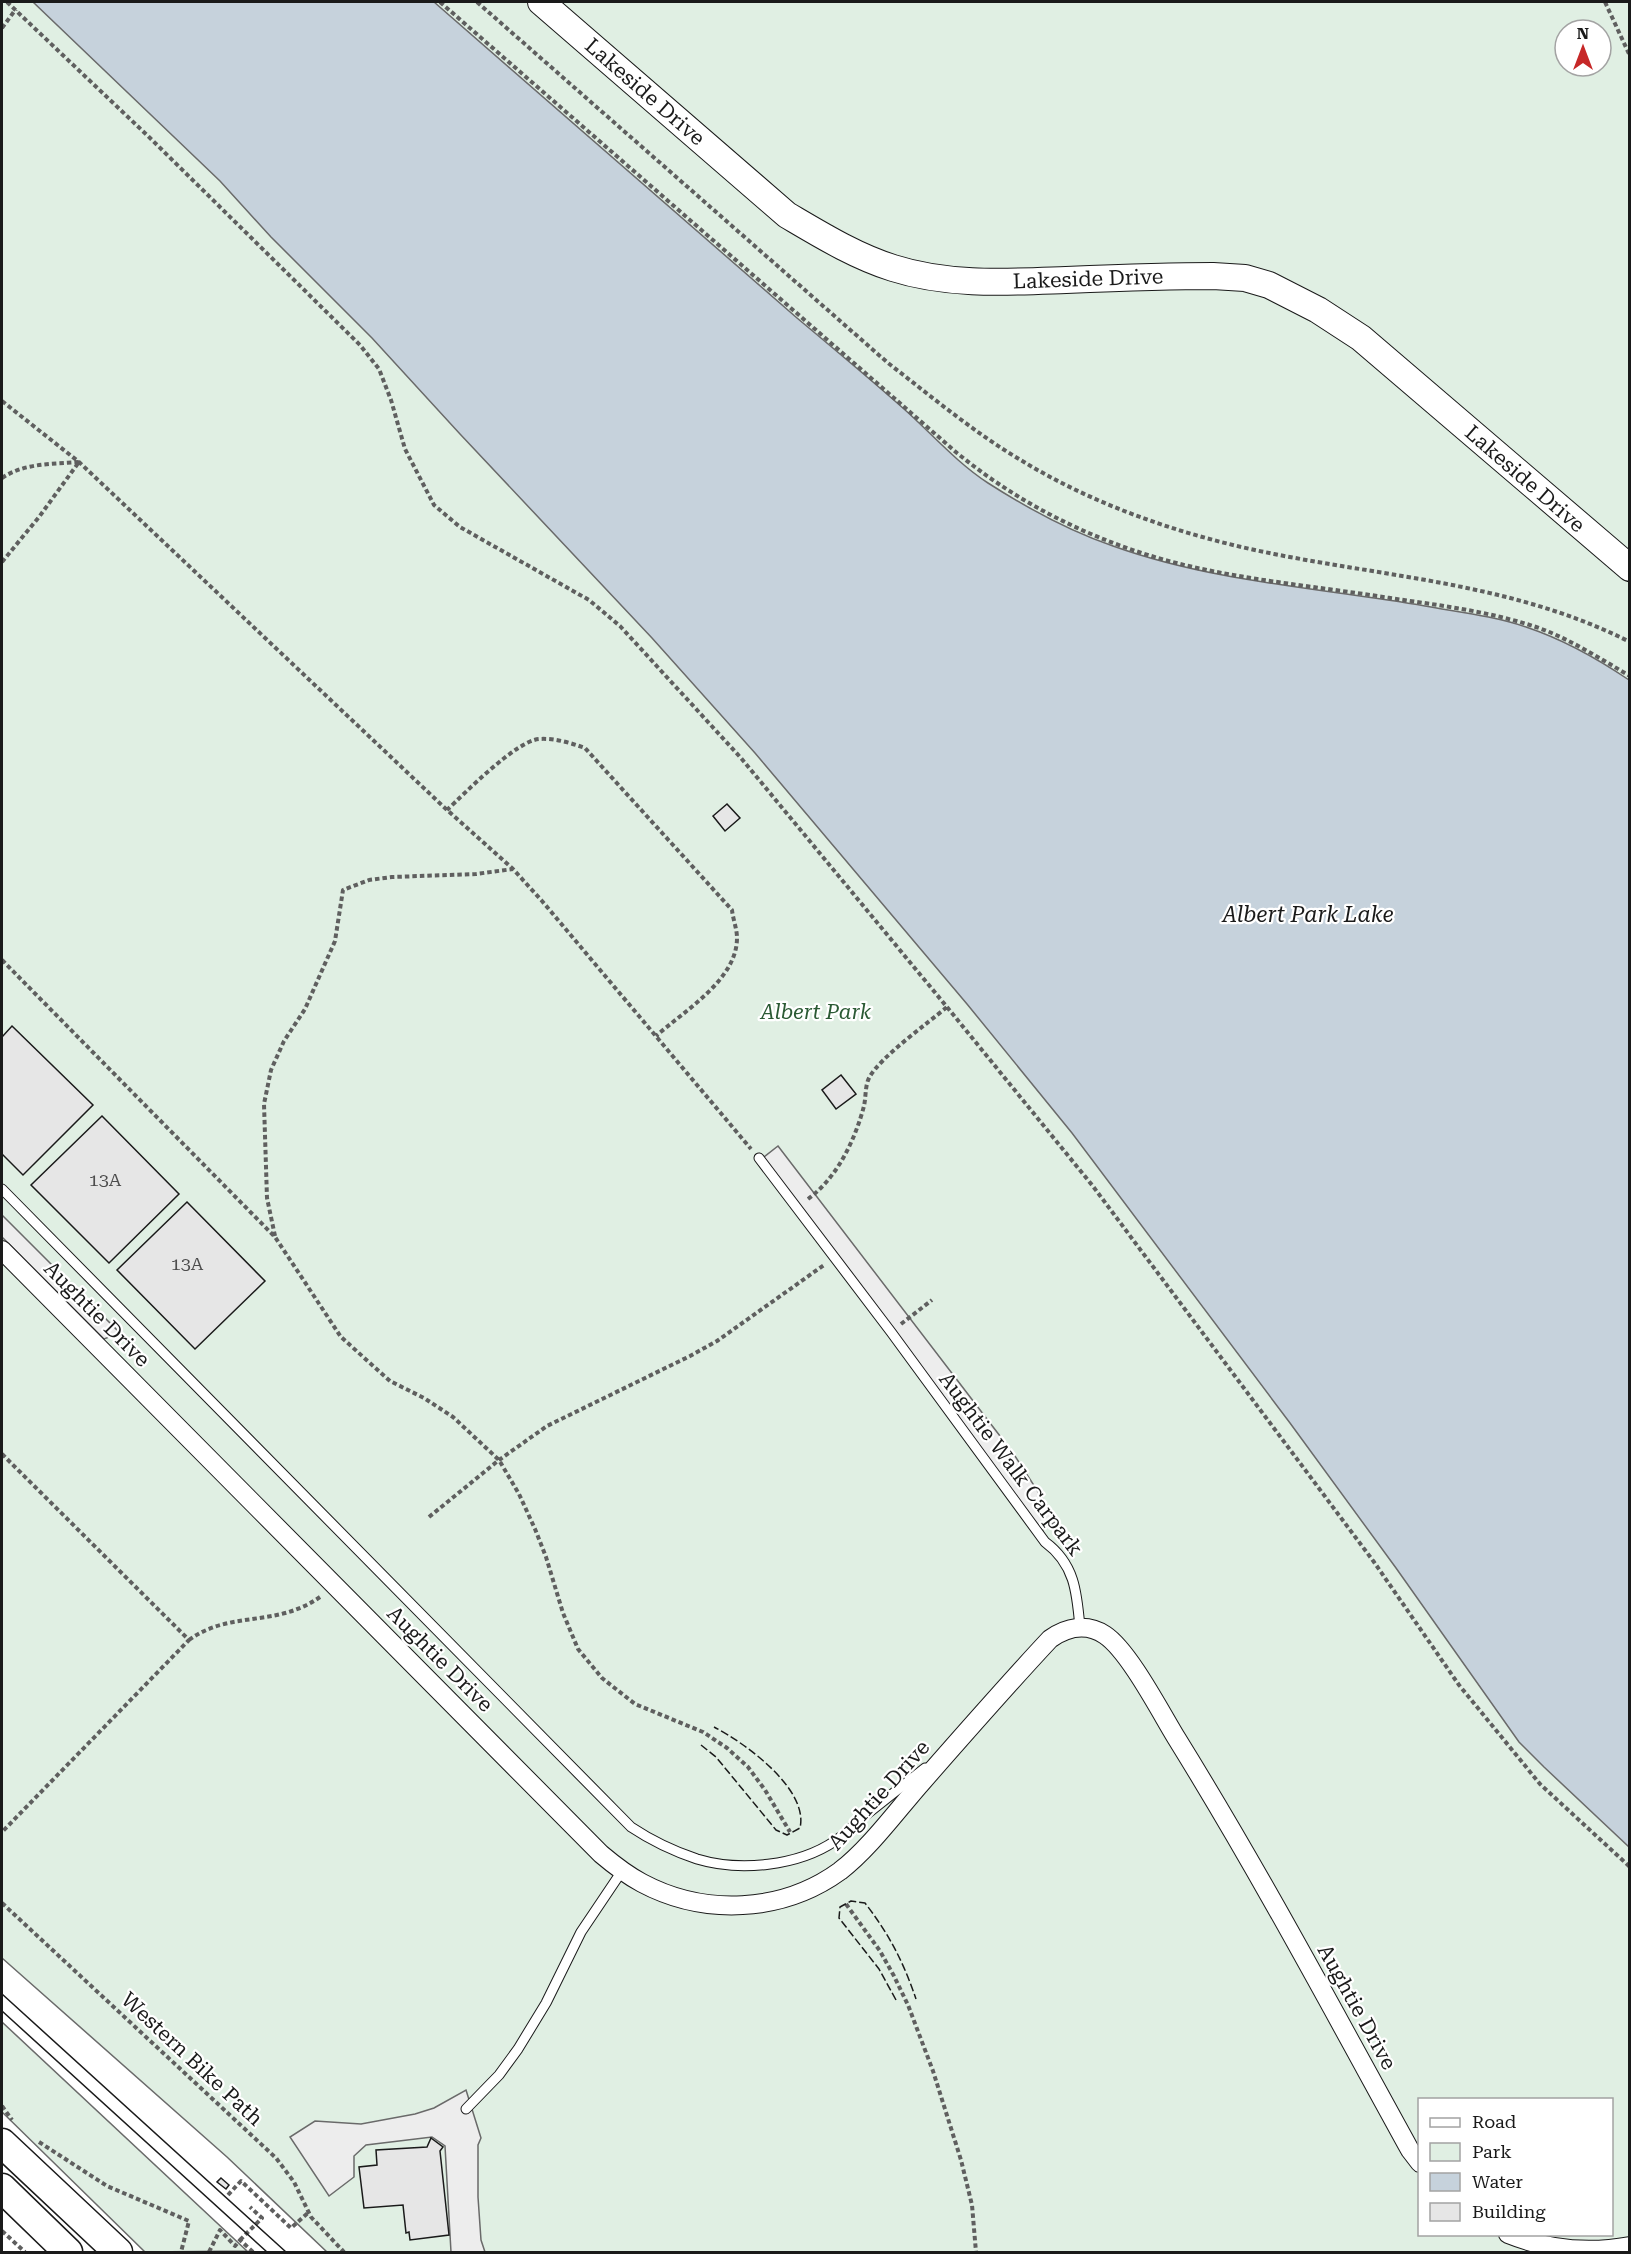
<svg xmlns="http://www.w3.org/2000/svg" width="1631" height="2254" font-family="'Roboto Serif',serif">
<rect width="100%" height="100%" fill="#fff"/>
<path fill="#e0efe3" stroke="#6a6a6a" stroke-width="1.5" fill-rule="evenodd" d="M2,2H1629V2252H327L227,2157L2,1958ZM1565,30H1601V66H1565ZM1420,2100H1612V2234H1420Z
M2,2022L247,2251L145,2252L2,2112Z"/>
<path fill="#ededed" stroke="#6a6a6a" stroke-width="1.5" d="M778,1146L1013,1453L1057,1521L1038,1533L760,1160Z
M2,1215L120,1333L104,1339L2,1237Z
M466,2090L481,2138L478,2145V2197L481,2240L485,2252H451L445,2146L432,2137L366,2145L354,2156V2177L329,2196L290,2137L315,2121L361,2124L415,2114L434,2108Z"/>
<path fill="#c6d2dc" stroke="#6a6a6a" stroke-width="1.5" d="M33,2H434L797,318C833,348 869,378 904,409C931,433 957,463 988,483C1027,508 1069,531 1113,546C1213,582 1320,588 1425,606C1458,612 1494,616 1526,627C1562,639 1598,659 1629,680V1847L1544,1767L1519,1742L1396,1568L1290,1423L1072,1133L967,1004L755,753L652,638L460,434L372,338L271,237L220,181Z"/>
<path fill="#e6e6e6" stroke="#1a1a1a" stroke-width="1.5" d="M727,804L740,818L725,831L713,816Z
M12,1026L93,1105L23,1175L2,1154V1037Z
M841,1075L856,1094L836,1109L822,1090Z
M102,1116L179,1194L109,1263L31,1185Z
M187,1202L265,1281L195,1349L117,1270Z
M431,2138L443,2147L440,2151L449,2235L410,2240L409,2232L406,2233L403,2205L364,2208L359,2167L377,2165L376,2150L427,2147Z
M221,2178L229,2185L226,2189L217,2182Z"/>
<g fill="none" stroke-linecap="round" stroke-linejoin="round">
<g stroke="#1a1a1a" stroke-width="11">
<path id="lane" d="M759,1158L891,1332L1045,1542C1075,1564 1077,1593 1080,1628
M2,1189L631,1827C652,1841 673,1851 697,1859C740,1872 798,1866 835,1841C846,1834 856,1823 867,1814C886,1799 905,1784 925,1768
M466,2109L499,2075L518,2049L546,2003L581,1932L622,1871"/>
</g>
<g stroke="#1a1a1a" stroke-width="20">
<path id="street" d="M2,1250L601,1854C614,1865 627,1875 642,1883C704,1916 782,1913 840,1871C870,1848 898,1809 923,1781C965,1733 1007,1685 1050,1639C1067,1627 1087,1623 1105,1635C1129,1651 1161,1713 1177,1739C1260,1873 1334,2012 1410,2150L1420,2163
M1508,2234C1548,2250 1587,2254 1630,2246"/>
</g>
<g stroke="#1a1a1a" stroke-width="28">
<path id="secondary" d="M541,2L787,215C821,235 855,256 893,268C949,286 1009,282 1066,280C1115,278 1164,276 1213,276L1245,278L1269,285L1318,310L1361,338L1630,568"/>
</g>
<g stroke="#1a1a1a" stroke-width="31">
<path id="primary" d="M2,2143L118,2252
M2,2188L68,2252"/>
</g>
<path stroke="#5f5f5f" stroke-width="4" stroke-dasharray="4.5 3" stroke-linecap="butt" d="M7,2L149,137L360,345L379,369L391,400L405,449L434,505L460,527L589,600L620,626L741,758L947,1007L1092,1185L1374,1562L1459,1685L1540,1784L1630,1867
M440,2L957,453C1028,511 1112,550 1202,569C1264,582 1327,588 1390,598C1437,605 1487,611 1533,626C1567,637 1599,658 1630,676
M477,2L888,363C932,397 976,434 1024,462C1100,508 1188,537 1274,554C1396,578 1517,585 1630,642
M1605,2L1630,56
M2,28L16,9
M2,401L79,462L447,810L513,869L542,901L751,1149
M2,478C24,463 52,464 79,462
M2,562L39,517L79,462
M447,810C465,793 516,741 539,739C555,738 571,743 585,748L732,910C733,919 737,929 737,938C737,980 684,1011 656,1036
M2,960L275,1237L341,1337L390,1381L424,1398L453,1417L499,1460L519,1494L535,1529L546,1557L563,1613L578,1649L602,1678L635,1704L703,1732L727,1748L748,1767L765,1790L790,1832
M808,1199C837,1178 855,1140 864,1106C866,1097 865,1086 869,1078C879,1058 928,1023 947,1007
M275,1236L267,1198L264,1104L271,1070L284,1041L305,1009L335,941L343,890L369,880L392,877L476,874L513,869
M901,1324L932,1300
M2,1454L189,1640L2,1832
M429,1517L499,1460L547,1426L690,1356L717,1341L824,1265
M189,1640C230,1610 276,1628 320,1597
M2,1903L276,2158L294,2182L311,2217L344,2252
M846,1904L880,1951L894,1976L908,2005L933,2071L961,2160L972,2205L976,2252
M2,2106L12,2120
M39,2142L107,2186L189,2221L181,2252
M228,2195L241,2181L291,2228L309,2212
M2,2231L25,2252
M240,2240L262,2218L250,2207
M209,2252L220,2230L235,2246L240,2240L253,2252"/>
<use href="#lane" stroke="#fff" stroke-width="9"/>
<use href="#street" stroke="#fff" stroke-width="18"/>
<use href="#secondary" stroke="#fff" stroke-width="26"/>
<use href="#primary" stroke="#fff" stroke-width="28"/>
<path stroke="#1a1a1a" stroke-width="1.5" d="M2,1994L286,2252
M2,2011L267,2252"/>
<path stroke="#1a1a1a" stroke-width="1.5" stroke-dasharray="8 3" stroke-linecap="butt" d="M701,1745L716,1757L776,1830L787,1835L800,1828C809,1789 745,1743 714,1727
M896,2000L879,1969L839,1918L840,1907L851,1901L865,1903C889,1934 903,1961 916,1999"/>
</g>
<g text-anchor="middle" dominant-baseline="central" stroke-width="4.5" stroke-linejoin="round" paint-order="stroke">
<g font-size="18" fill="#4d4d4d">
<text x="105" y="1179">13A</text>
<text x="187" y="1263">13A</text>
</g>
<g font-size="21" fill="#1a1a1a" stroke="#fff">
<text transform="translate(645 92) rotate(41)">Lakeside Drive</text>
<text transform="translate(1088 279) rotate(-2)">Lakeside Drive</text>
<text transform="translate(1525 479) rotate(41)">Lakeside Drive</text>
<text transform="translate(97 1314) rotate(45)">Aughtie Drive</text>
<text transform="translate(1011 1464) rotate(53)">Aughtie Walk Carpark</text>
<text transform="translate(440 1659) rotate(45)">Aughtie Drive</text>
<text transform="translate(879 1795) rotate(-48)">Aughtie Drive</text>
<text transform="translate(1357 2007) rotate(61)">Aughtie Drive</text>
<text transform="translate(192 2059) rotate(43)">Western Bike Path</text>
</g>
<g font-size="21" font-style="italic" fill="#2b5a34" stroke="#fff">
<text x="816" y="1012">Albert Park</text>
</g>
<g font-size="22" font-style="italic" fill="#1a1a1a" stroke="#fff">
<text x="1308" y="914">Albert Park Lake</text>
</g>
</g>
<rect width="1631" height="2254" fill="none" stroke="#1a1a1a" stroke-width="6"/>
<rect x="1418" y="2098" width="195" height="138" fill="#ffffff" stroke="#a3a3a3" stroke-width="1.5"/>
<rect x="1430" y="2118" width="30" height="9" fill="#ffffff" stroke="#a3a3a3" stroke-width="1.5"/>
<text x="1472" y="2128" font-size="18" fill="#1a1a1a">Road</text>
<rect x="1430" y="2143" width="30" height="18" fill="#e0efe3" stroke="#a3a3a3" stroke-width="1.5"/>
<text x="1472" y="2158" font-size="18" fill="#1a1a1a">Park</text>
<rect x="1430" y="2173" width="30" height="18" fill="#c6d2dc" stroke="#a3a3a3" stroke-width="1.5"/>
<text x="1472" y="2188" font-size="18" fill="#1a1a1a">Water</text>
<rect x="1430" y="2203" width="30" height="18" fill="#e6e6e6" stroke="#a3a3a3" stroke-width="1.5"/>
<text x="1472" y="2218" font-size="18" fill="#1a1a1a">Building</text>
<g transform="translate(1583 48)"><circle r="28" fill="#ffffff" stroke="#a3a3a3" stroke-width="1.5"/>
<path d="M0-4.5L10 22L0 15L-10 22Z" fill="#c62828"/>
<text y="-9" font-size="16" font-weight="bold" text-anchor="middle" fill="#1a1a1a">N</text>
</g>
</svg>
